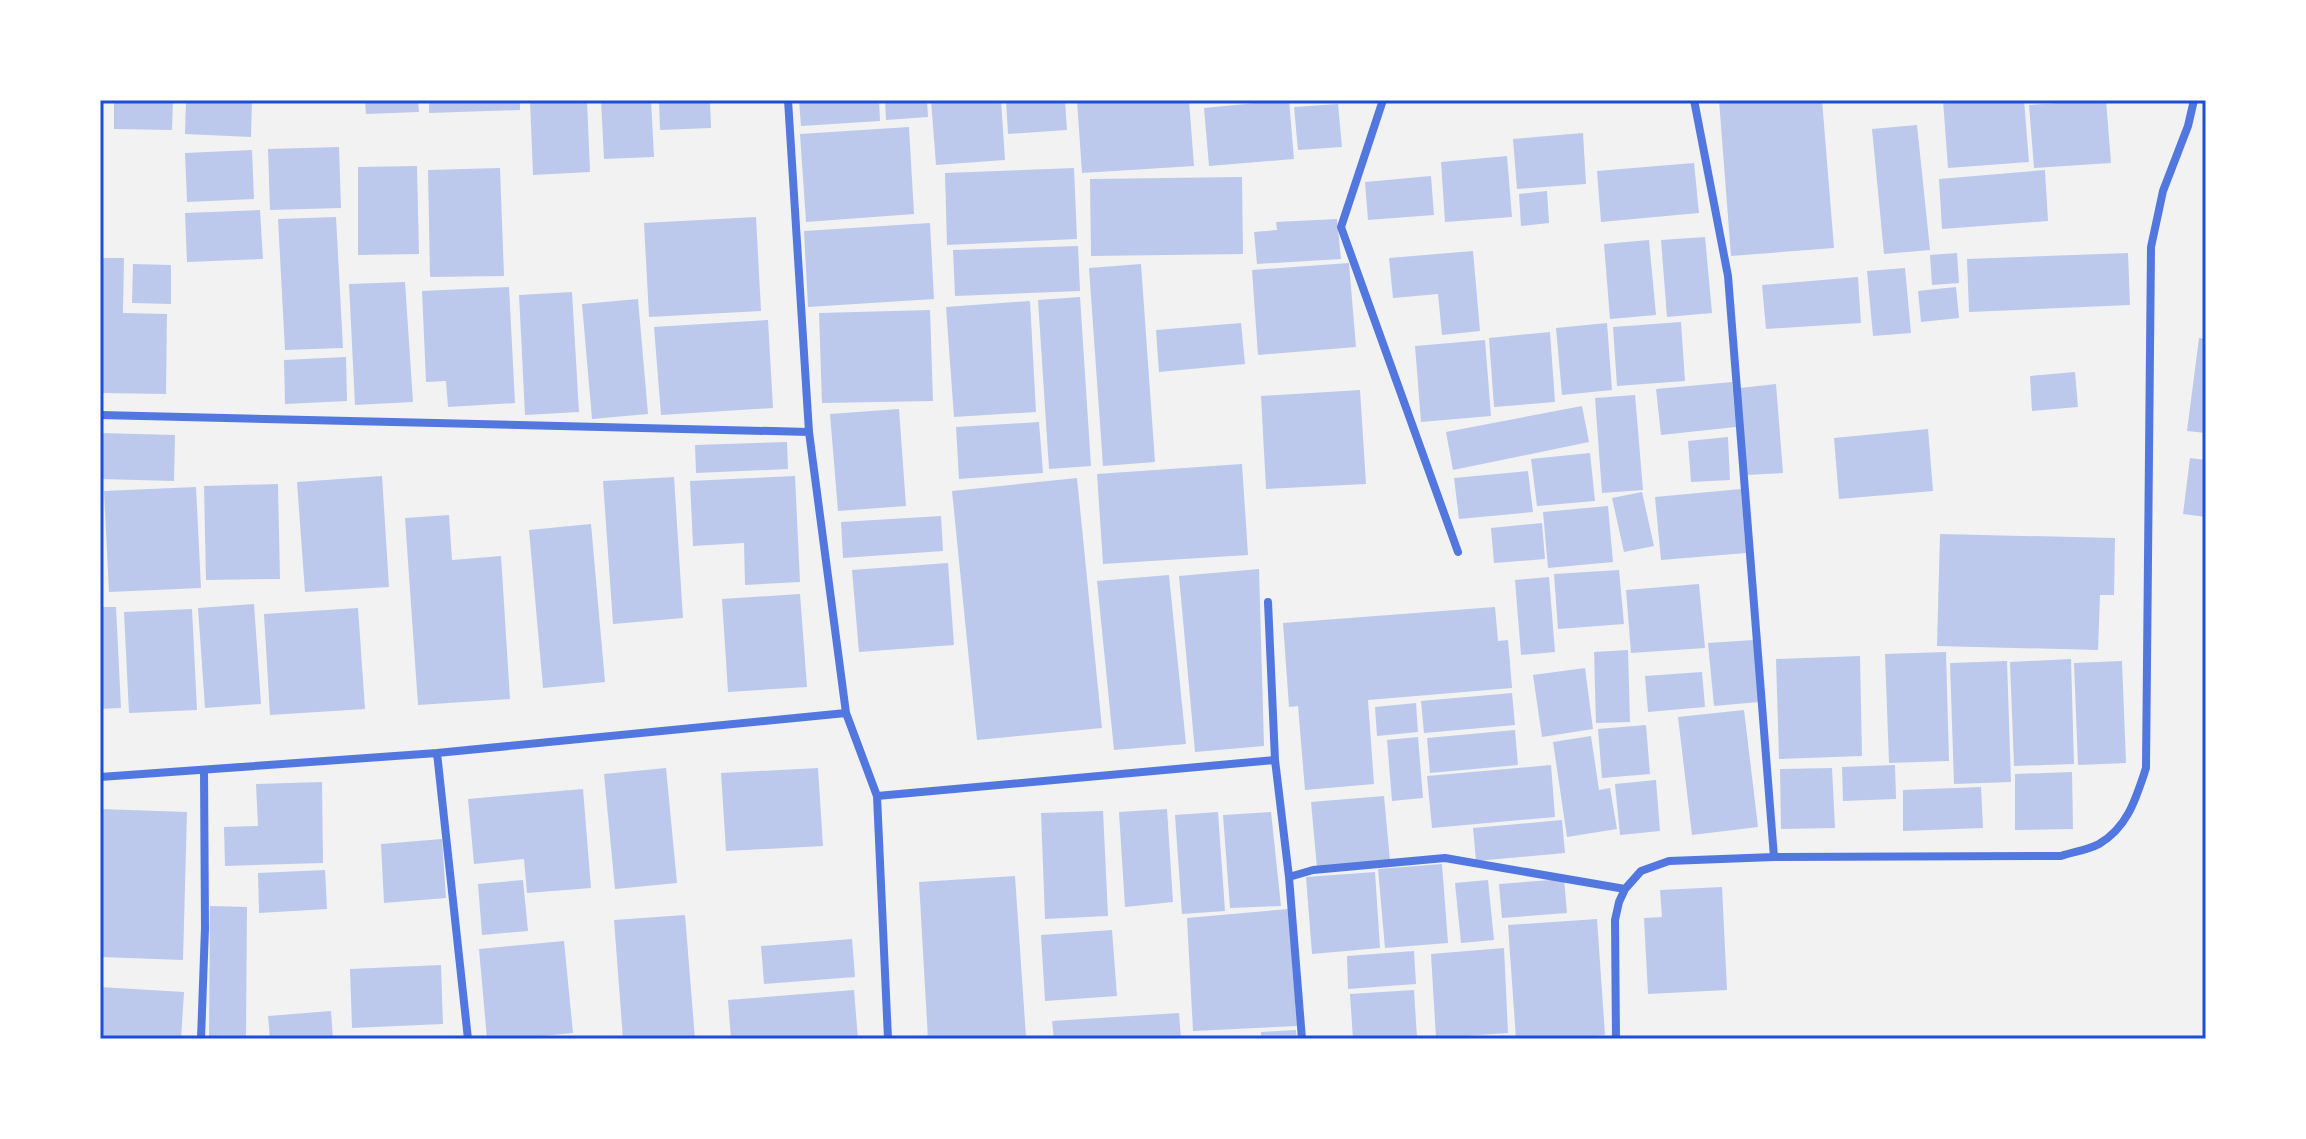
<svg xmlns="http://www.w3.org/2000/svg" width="2306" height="1139" font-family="Signika,sans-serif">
<rect width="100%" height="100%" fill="#f2f2f2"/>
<path fill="#bdc9ec" d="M114,100H173L172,130L114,129Z
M186,100H252L251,137L185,134Z
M365,100H418L419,112L366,114Z
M429,100H520V110L429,113Z
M530,100H587L590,172L533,175Z
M601,100H651L654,157L604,159Z
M659,100H710L711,128L660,130Z
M799,100H879L880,121L801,126Z
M885,100H927L928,117L886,120Z
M931,100H1001L1005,160L936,165Z
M1006,100H1065L1067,130L1008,134Z
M1077,100H1189L1194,166L1082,173Z
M1289,100L1294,159L1209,166L1204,108Z
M1719,100H1822L1834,248L1731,256Z
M1943,100H2024L2029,162L1948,168Z
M2106,100L2111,163L2034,168L2029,105Z
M1338,104L1342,147L1298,150L1294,107Z
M1917,125L1930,250L1884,254L1872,129Z
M909,127L914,214L806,222L800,134Z
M1583,133L1586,184L1517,189L1513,139Z
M339,147L341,208L270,210L268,149Z
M252,150L254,199L187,202L185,153Z
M1507,156L1512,217L1445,222L1441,162Z
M1694,163L1699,213L1601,222L1597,171Z
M417,166L419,254L358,255V167Z
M500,168L504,276L430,277L428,170Z
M1074,168L1077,239L947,245L945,173Z
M2045,170L2048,221L1942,229L1939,179Z
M1431,176L1434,215L1368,220L1365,182Z
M1242,177L1243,254L1091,256L1090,179Z
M1547,191L1549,223L1521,226L1519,194Z
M260,210L263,259L187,262L185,213Z
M336,217L343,348L285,350L278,219Z
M756,217L761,311L649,317L644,223Z
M1337,219L1341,259L1257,264L1254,232L1277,230L1276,222Z
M930,223L934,299L808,307L804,231Z
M1705,237L1712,313L1667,317L1661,240Z
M1649,240L1656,315L1610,319L1604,244Z
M1078,246L1080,291L955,296L953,250Z
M1473,251L1480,331L1442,335L1438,294L1393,298L1389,258Z
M1957,253L1959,283L1932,285L1930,255Z
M2128,253L2130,305L1969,312L1967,259Z
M100,258H124L123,313L167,314L166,394L102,393Z
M1349,263L1356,347L1258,355L1252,270Z
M133,264L171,265V304L132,303Z
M1141,264L1155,462L1103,466L1089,268Z
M1905,268L1911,333L1873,336L1867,271Z
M1858,277L1861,323L1766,329L1762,285Z
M405,282L413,402L355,405L349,284Z
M509,287L515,403L448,407L446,381L426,382L422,291Z
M1956,287L1959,318L1921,322L1918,291Z
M572,292L579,412L525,415L519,295Z
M1080,297L1091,466L1049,469L1038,300Z
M638,299L648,414L592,419L582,304Z
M1030,301L1036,412L954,417L946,307Z
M930,310L933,401L822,403L819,313Z
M768,320L773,408L661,415L654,327Z
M1681,322L1685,381L1617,386L1613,327Z
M1241,323L1245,364L1159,372L1156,330Z
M1607,323L1612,390L1562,395L1556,328Z
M1550,332L1555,402L1494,407L1489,338Z
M2199,338L2206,339V433L2187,431Z
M1485,340L1491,416L1421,422L1415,346Z
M346,357L347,401L285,404L284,360Z
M2075,372L2078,407L2032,411L2030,376Z
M1732,382L1736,427L1661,435L1656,389Z
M1776,384L1783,473L1746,475L1740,388Z
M1360,390L1366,484L1266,489L1261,396Z
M1635,395L1643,490L1602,493L1595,398Z
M1582,406L1589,442L1453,470L1446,432Z
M899,409L906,506L838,511L830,414Z
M1039,422L1043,473L959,479L956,427Z
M1928,429L1933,491L1839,499L1834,438Z
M100,433L175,435L174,481L100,479Z
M1728,437L1730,480L1691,482L1688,441Z
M787,442L788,469L696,473L695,445Z
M1590,453L1595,501L1537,506L1531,459Z
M2190,458L2206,460V517L2183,514Z
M1242,464L1248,555L1103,564L1097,474Z
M1528,471L1533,512L1459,519L1454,478Z
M382,476L389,587L305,592L297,482Z
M795,476L800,582L745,585L744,543L693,546L690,481Z
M674,477L683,618L613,624L603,481Z
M1077,478L1102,728L977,740L952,491Z
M278,484L280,579L206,580L204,486Z
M196,487L201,588L109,592L104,491Z
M1741,489L1746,553L1661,560L1655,497Z
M1642,492L1654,546L1624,552L1612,498Z
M1608,506L1613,562L1548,568L1543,512Z
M449,515L452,560L501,556L510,699L418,705L405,518Z
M941,516L943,551L843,558L841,522Z
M1542,523L1545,559L1494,563L1491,528Z
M591,524L605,682L543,688L529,530Z
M1940,534L2115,538L2114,595H2100L2098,650L1937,646Z
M948,563L954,645L859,652L852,570Z
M1259,569L1264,746L1195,752L1179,576Z
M1619,570L1624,624L1558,629L1554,574Z
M1169,575L1186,744L1114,750L1097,581Z
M1549,577L1555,652L1521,655L1515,580Z
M1699,584L1705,648L1631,653L1626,590Z
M800,594L807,687L728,692L722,599Z
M254,604L261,704L205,708L198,608Z
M100,607H116L121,708L100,709Z
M1495,607L1498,641L1508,640L1512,688L1368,700L1374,784L1305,790L1298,706L1289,707L1283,623Z
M358,608L365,709L270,715L264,614Z
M192,609L197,710L129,713L124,612Z
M1754,640L1759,702L1714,706L1708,643Z
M1628,650L1630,722L1596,723L1594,652Z
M1946,652L1949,761L1889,763L1885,654Z
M1860,656L1862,756L1779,759L1776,659Z
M2071,659L2074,764L2014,766L2010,662Z
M2007,661L2011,782L1954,784L1950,663Z
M2122,661L2126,763L2078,765L2074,663Z
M1585,668L1593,729L1542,737L1533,675Z
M1702,672L1705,707L1648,712L1645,676Z
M1512,693L1515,725L1424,733L1421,701Z
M1416,703L1418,732L1377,736L1375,707Z
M1744,710L1758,827L1692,835L1678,717Z
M1646,725L1650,774L1602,778L1598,729Z
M1515,730L1518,765L1430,773L1427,738Z
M1591,736L1599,790L1610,788L1617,829L1567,837L1553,742Z
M1418,737L1423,798L1392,801L1387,740Z
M1551,765L1555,817L1432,828L1427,776Z
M1895,765L1896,799L1843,801L1842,767Z
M666,768L677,883L615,889L604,774Z
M818,768L823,846L726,851L721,773Z
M1832,768L1835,828L1781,829L1780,769Z
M2072,772L2073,829L2015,830V774Z
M1656,780L1660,831L1620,835L1615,784Z
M322,782L323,863L225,866L224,827L258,826L256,784Z
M1981,787L1983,828L1903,831V790Z
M583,789L591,888L527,893L524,859L474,864L468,799Z
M1384,796L1390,861L1317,868L1311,802Z
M100,809L187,812L183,960L100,957Z
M1167,809L1173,902L1125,907L1119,812Z
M1103,811L1108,916L1045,919L1041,813Z
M1218,812L1225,911L1182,914L1175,815Z
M1271,812L1281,906L1230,908L1223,815Z
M1562,820L1565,853L1476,861L1473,828Z
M442,839L446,898L384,903L381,844Z
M1442,864L1448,943L1385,948L1378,869Z
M325,870L327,909L259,913L258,873Z
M1375,872L1380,948L1312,954L1306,877Z
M1015,876L1026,1037L928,1039L919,882Z
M1564,879L1567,913L1502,918L1499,884Z
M523,880L528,931L482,935L478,884Z
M1488,880L1494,940L1461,943L1455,883Z
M1722,887L1727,990L1648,994L1644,918L1662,917L1660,890Z
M210,906L247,907L246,1039H209Z
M1288,909L1297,1026L1193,1031L1187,918Z
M685,915L695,1039H623L614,920Z
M1597,919L1605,1035L1555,1039H1516L1508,925Z
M1112,930L1117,996L1045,1001L1041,935Z
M852,939L855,977L764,984L761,946Z
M564,941L573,1033L512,1039H487L479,949Z
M1504,948L1508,1033L1436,1038L1431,954Z
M1414,951L1416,984L1348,989L1347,956Z
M441,965L443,1024L352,1028L350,969Z
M100,987L184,992L181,1039H100Z
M854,990L858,1039H731L728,1000Z
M1414,990L1417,1038L1353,1039L1350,994Z
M331,1011L333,1039H270L268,1016Z
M1179,1013L1181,1039H1054L1052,1021Z
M1296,1030L1297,1039H1261V1032Z"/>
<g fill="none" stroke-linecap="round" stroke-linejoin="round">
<path stroke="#5277de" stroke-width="8" d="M788,100L809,432L846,713L877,796L888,1039
M1383,100L1341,227L1458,552
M1694,100L1728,276L1774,857
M100,415L809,432
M1268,602L1275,760L1289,877L1302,1039
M437,753L468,1039
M100,777L437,753L846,713
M877,796L1275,760
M1289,877L1313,870L1445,858L1625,889L1641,871L1669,861L1774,857L2061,856C2073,852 2088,850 2099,844C2128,827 2136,798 2146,768L2151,247L2163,191L2188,126L2194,100
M201,1039L205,928L204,770
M1616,1039L1615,920L1619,902L1625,889"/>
</g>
<rect width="2306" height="1139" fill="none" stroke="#ffffff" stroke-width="204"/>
<rect x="102" y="102" width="2102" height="935" fill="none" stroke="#1d4ed8" stroke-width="3"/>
</svg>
